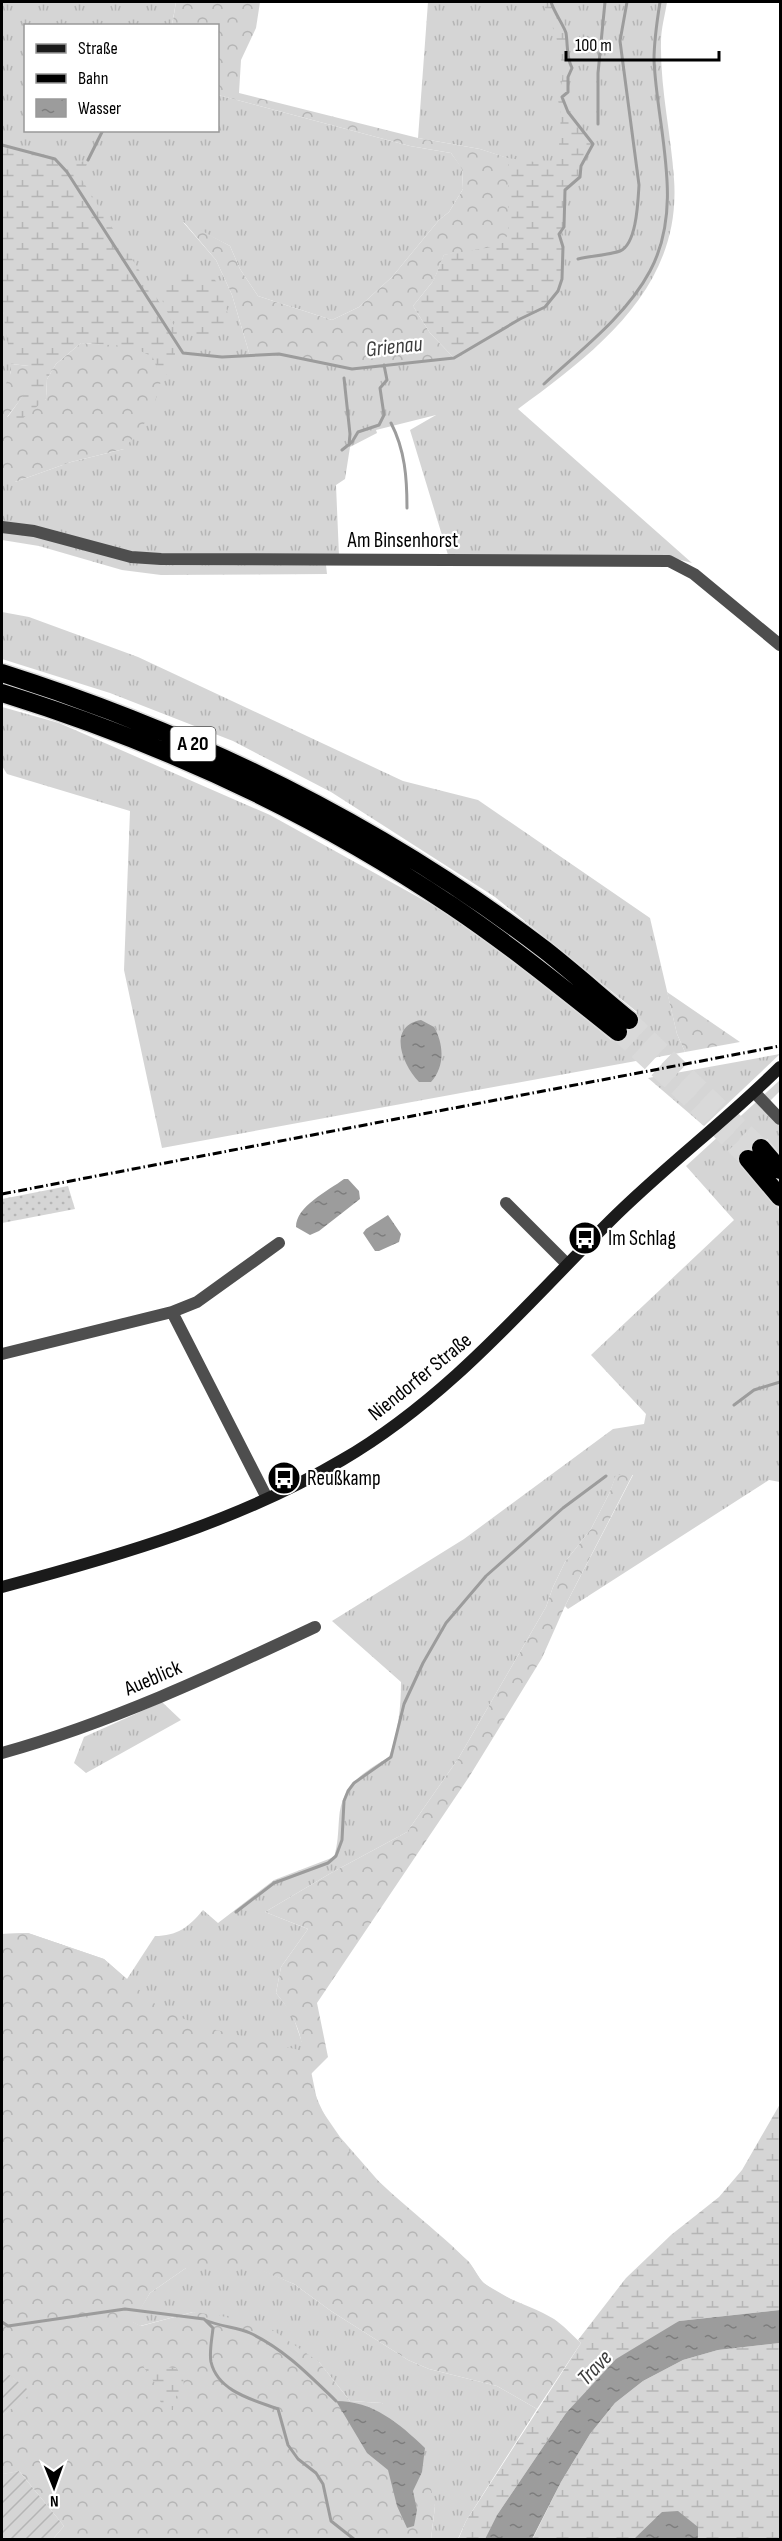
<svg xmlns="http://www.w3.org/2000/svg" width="782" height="2541" font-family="'Sofia Sans Condensed',sans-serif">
<defs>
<pattern id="grass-tufts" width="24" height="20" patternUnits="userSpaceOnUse" patternTransform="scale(1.5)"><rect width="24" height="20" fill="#d5d5d5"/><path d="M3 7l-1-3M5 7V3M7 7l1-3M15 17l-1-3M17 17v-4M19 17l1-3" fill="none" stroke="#b5b5b5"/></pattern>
<pattern id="forest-crowns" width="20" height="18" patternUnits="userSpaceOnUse" patternTransform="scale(1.5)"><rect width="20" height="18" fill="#d5d5d5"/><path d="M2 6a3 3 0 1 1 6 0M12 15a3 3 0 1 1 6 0" fill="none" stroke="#b5b5b5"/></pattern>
<pattern id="wetland-marsh" width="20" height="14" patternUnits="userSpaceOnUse" patternTransform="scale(1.5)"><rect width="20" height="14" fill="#d5d5d5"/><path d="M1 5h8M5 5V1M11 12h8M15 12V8" fill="none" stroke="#b5b5b5"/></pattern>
<pattern id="park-dots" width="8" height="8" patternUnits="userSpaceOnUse" patternTransform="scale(1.5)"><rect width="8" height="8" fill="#d5d5d5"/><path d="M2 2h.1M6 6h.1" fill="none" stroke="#b5b5b5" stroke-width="1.8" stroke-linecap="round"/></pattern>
<pattern id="garden-furrows" width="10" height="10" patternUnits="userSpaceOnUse" patternTransform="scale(1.5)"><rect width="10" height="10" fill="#d5d5d5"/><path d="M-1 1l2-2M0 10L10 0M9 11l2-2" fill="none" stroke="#b5b5b5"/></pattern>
<pattern id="water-ripples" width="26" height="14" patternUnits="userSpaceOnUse" patternTransform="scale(1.5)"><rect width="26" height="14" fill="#9c9c9c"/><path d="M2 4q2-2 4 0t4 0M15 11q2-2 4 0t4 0" fill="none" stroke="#7d7d7d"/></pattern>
</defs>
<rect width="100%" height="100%" fill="#fff"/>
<path fill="url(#grass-tufts)" d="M2,2H176L172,25L26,26V130H218V95L410,146L451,153L462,168L463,189L449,212L439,220L392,277L359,307L332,320L258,296L240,269L230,246L183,222L216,260L232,295L250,356L279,354L352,369L454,358L434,280L444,255L476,248L507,158L480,149L418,138L428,2H667C665,15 661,29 661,42C660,88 671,133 674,179C682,287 597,351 518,409L692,563L669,557L448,555L410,430L436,415L376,430L377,433L350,447L345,479L336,485L339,556H325L327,574L161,575L122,570L39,546L2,540V482H15L71,462L124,449L55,159L2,145Z
M2,305C7,333 21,367 2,393Z
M2,612L29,617L138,657L403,781L478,800L650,918L677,1034L685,1052L162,1148L124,970L130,811L7,774L2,766V707L59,723L270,815L445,912L531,973L611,1040L637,1012L495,897L331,792L233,741L110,693L2,659Z
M780,1054L704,1126L648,1078Z
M780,1080V1091L763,1108L780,1126V1154L767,1139L740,1165L780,1210V1482L769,1480L568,1609L565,1606L633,1475L616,1476L609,1494L591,1529L565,1562L553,1587L546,1607L458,1759L407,1832L331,1873L265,1912L308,1929L281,1967L276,1993L292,2013L310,2066L318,2105L340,2137L388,2192L469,2262L483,2283L519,2304L428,2338L386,2306L310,2256L272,2225L201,2222L125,2286L98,2341L159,2351L183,2345L214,2347C207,2385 253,2397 280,2407L286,2426L288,2445L298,2459L316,2473L323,2484L331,2521L355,2539H163L152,2522L136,2471L112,2445L80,2442L51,2448L19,2471L2,2474V2416L31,2393L2,2369V1934L28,1933L104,1959L127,1979L155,1936C177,1936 189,1927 203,1910L218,1923L274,1880L334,1857C338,1844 338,1833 339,1819C341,1786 362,1773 389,1757C398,1732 401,1709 401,1682L332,1621L464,1539L613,1429L644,1424L646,1414L591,1355L734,1220L686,1166Z
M162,1702L181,1720L86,1773L74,1763L84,1737Z
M255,2267L294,2284L331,2311L408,2360L429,2369L497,2386L537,2409L466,2521L458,2539H431L435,2506L382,2403L350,2401L319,2362L193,2312L140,2326L132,2322L150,2293L186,2268Z"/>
<path fill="url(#forest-crowns)" d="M176,2H260L256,28L241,60L239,93L418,138L480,149L508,158V235L499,246L444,255L434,280L413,306L430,333L454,358L352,369L279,354L250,356L232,295L216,260L182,220L230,246L240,269L258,296L332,320L359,307L392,277L439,220L449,212L463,189L462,169L451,153L410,146L218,95V26H172Z
M81,343L130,346L153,357L161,381L151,415L124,449L71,462L15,482H2V393L11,372V364L29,366L30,387L7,417L46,399L47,379L56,364Z
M667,992L740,1042L685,1052L677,1034Z
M633,1474L565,1606L542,1658L469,1777L317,2003L328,2057L310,2075C326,2155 415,2207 468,2261C474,2267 477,2277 484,2283C504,2300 532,2305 554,2319C563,2325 572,2335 581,2343L537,2409L497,2386L429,2369L408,2360L331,2311L294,2284L255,2268H186L150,2293L133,2322L141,2326L193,2312L261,2322L319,2362L350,2401L382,2403L408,2432L428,2476L435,2506L431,2539H53L64,2526L19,2471L2,2474V2416L31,2393L2,2369V1934L28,1933L104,1959L162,2010L204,2027L303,2051C299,2025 292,2013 276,1993L281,1967L308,1929L265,1912L331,1873L407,1832L458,1759L546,1607L553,1587L565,1562L591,1529L609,1494L616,1475Z"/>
<path fill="url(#wetland-marsh)" d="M543,2H551C554,12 564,26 566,33C568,45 566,57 572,68L568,77V92L563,97L568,112L593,144L581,166L580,177L565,190L564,227L559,234C566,257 566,291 545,307C535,315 521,318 511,324C492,336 474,348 454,358L430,333L413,306L434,280L444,255L499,246L508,236V158L548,164L558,161L561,115L557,95C572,72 552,25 543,2Z
M2,145L55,159L65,170L67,166L88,160L82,180L177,330L174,365L161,381L153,357L130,346L81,343L56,364L47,379L46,399L16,424L7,418L29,387V366L11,364L2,305Z
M191,272C196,272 201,272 206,273C221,278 228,309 229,324C207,353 169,328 162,299C160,295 161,289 161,284L176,273Z
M780,2104V2310L679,2321L566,2413L497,2515L485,2539L458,2540L466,2521L581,2343L578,2340L626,2278L671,2235L719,2197L742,2170Z
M780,2343V2539L532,2540L561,2482L590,2434L615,2403L643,2381L683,2360L718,2350Z
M148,2361L164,2367L176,2368L183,2377L184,2386L174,2399L173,2410H165L159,2399V2389L143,2366Z"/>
<path fill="url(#park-dots)" d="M68,1186L75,1209L2,1223V1199Z"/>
<path fill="url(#garden-furrows)" d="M2,2369L32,2393L2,2416Z
M19,2471L64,2526L53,2539H2V2474Z"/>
<path fill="url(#water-ripples)" d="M421,1020L434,1027C444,1044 445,1067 431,1082H419C402,1065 387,1026 421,1020Z
M344,1179H348L359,1191L360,1199L319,1231L310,1235L296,1227C296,1206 328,1191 344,1179Z
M388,1215L401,1234L399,1242L379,1251H375L363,1233L366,1229Z
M780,2310V2343L718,2350L683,2360L643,2381L615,2403L590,2434L561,2482L532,2539H485L497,2515L566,2413L616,2359L679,2321Z
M336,2401C373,2401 399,2423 425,2448L422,2472L413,2491L417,2510L414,2526L407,2528L397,2506L388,2470L367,2453Z
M678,2511L698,2527V2539H634L662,2512Z"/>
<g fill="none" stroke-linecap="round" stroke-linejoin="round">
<path stroke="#9c9c9c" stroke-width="3" d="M598,124V73L605,2
M2,145L55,159L67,172L183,353L222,357L279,354L352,369L454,358L520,319L545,307L558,291L562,279L563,247L559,234L564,227L565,190L580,177L581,166L593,144L568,112L562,97L568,92V77L572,68C566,57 568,45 566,33C564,26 554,12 551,2
M88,160L103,130
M578,259C592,256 608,255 620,251C637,244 638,200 639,185L620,41L627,2
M344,378L350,434L349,445
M544,384C581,350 626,316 650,271C685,206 657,130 654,60C654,40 657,21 660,2
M391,423C405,450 407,478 407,508
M342,450L352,442L358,432L379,425L384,415L380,388L387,380L384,365
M734,1405L754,1390L780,1382
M236,1912L274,1883L328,1863L336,1856L342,1840L344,1801L348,1791L354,1783L391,1757L404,1704L423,1663L446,1623L486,1576L563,1508L606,1476
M205,2320C221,2327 237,2327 250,2333C284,2349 309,2375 336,2401
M2,2322L8,2326L125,2309L204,2319L213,2328C212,2339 209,2352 211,2362C218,2392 254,2400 278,2409L288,2445L298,2459L316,2473L323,2484L331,2521L355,2540"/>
<path stroke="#d9d9d9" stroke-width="18" stroke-dasharray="18 9" stroke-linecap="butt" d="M629,1020L761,1148
M618,1032L689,1098L748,1159"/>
<g stroke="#dbdbdb" stroke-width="21">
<path id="highway" d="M2,673C197,735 381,825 545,950C573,972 601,997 629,1020
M2,693C160,742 314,813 452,906C510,945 564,989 618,1032
M761,1148L780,1170
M748,1159L780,1197"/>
</g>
<path stroke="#4e4e4e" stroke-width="12" d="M2,527L34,531L131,557L161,559L669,561L694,574L780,645
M755,1093L780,1119
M506,1203L567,1264
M172,1312L197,1302L279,1243
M2,1354L172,1312L267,1498
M2,1753C110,1723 213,1675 315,1627"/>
<path stroke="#1b1b1b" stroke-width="12" d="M2,1587C118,1556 237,1522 342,1460C447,1399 525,1306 610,1221C664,1167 726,1121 780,1067"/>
<use href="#highway" stroke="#000" stroke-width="18"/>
<path stroke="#000" stroke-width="3" stroke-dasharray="9 3 1.5 3" stroke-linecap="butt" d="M2,1194L780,1046"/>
</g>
<defs>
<g id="bus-disc" transform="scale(1.725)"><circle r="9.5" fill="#000" stroke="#fff"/><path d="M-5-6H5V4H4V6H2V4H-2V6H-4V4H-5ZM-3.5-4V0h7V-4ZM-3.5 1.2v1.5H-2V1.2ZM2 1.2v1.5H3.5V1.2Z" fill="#fff"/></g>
</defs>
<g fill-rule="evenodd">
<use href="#bus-disc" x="585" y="1238"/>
<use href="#bus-disc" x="284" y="1478"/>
</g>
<g text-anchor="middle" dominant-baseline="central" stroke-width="4.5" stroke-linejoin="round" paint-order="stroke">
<rect fill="#fff" stroke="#4c4c4c" stroke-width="1.5" x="170.5" y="727" width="45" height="34" rx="4.5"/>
<g font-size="20" font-weight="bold" fill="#000">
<text x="193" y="744">A 20</text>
</g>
<g font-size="21" fill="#000" stroke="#fff">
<text x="403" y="540">Am Binsenhorst</text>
<text transform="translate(420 1377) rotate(-39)">Niendorfer Straße</text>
<text transform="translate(153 1678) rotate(-23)">Aueblick</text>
</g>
<g font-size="21" fill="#000" stroke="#fff" text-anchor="start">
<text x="608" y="1238">Im Schlag</text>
<text x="307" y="1478">Reußkamp</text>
</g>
<g font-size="22" font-style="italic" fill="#3d3d3d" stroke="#fff">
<text transform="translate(394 347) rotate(-6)">Grienau</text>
<text transform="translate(595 2368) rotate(-46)">Trave</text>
</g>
</g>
<rect width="782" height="2541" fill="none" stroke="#000000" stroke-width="6"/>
<rect x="24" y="24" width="195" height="108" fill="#ffffff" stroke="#999999" stroke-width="1.5"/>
<rect x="36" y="44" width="30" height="9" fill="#1b1b1b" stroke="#999999" stroke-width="1.5"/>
<text x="78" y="54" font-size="18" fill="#000000">Straße</text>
<rect x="36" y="74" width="30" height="9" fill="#000000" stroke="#999999" stroke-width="1.5"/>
<text x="78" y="84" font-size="18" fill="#000000">Bahn</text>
<rect x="36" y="99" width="30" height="18" fill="url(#water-ripples)" stroke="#999999" stroke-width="1.5"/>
<text x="78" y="114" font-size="18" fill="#000000">Wasser</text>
<g transform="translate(54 2487) rotate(179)" stroke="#ffffff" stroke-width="4.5" paint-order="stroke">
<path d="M0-4.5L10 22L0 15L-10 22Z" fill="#000000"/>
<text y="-9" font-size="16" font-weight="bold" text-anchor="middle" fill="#000000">N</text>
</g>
<path d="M566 51v9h153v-9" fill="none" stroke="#000000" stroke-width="3"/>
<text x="575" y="51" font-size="18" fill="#000000" stroke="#ffffff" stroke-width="4.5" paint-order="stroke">100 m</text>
</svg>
